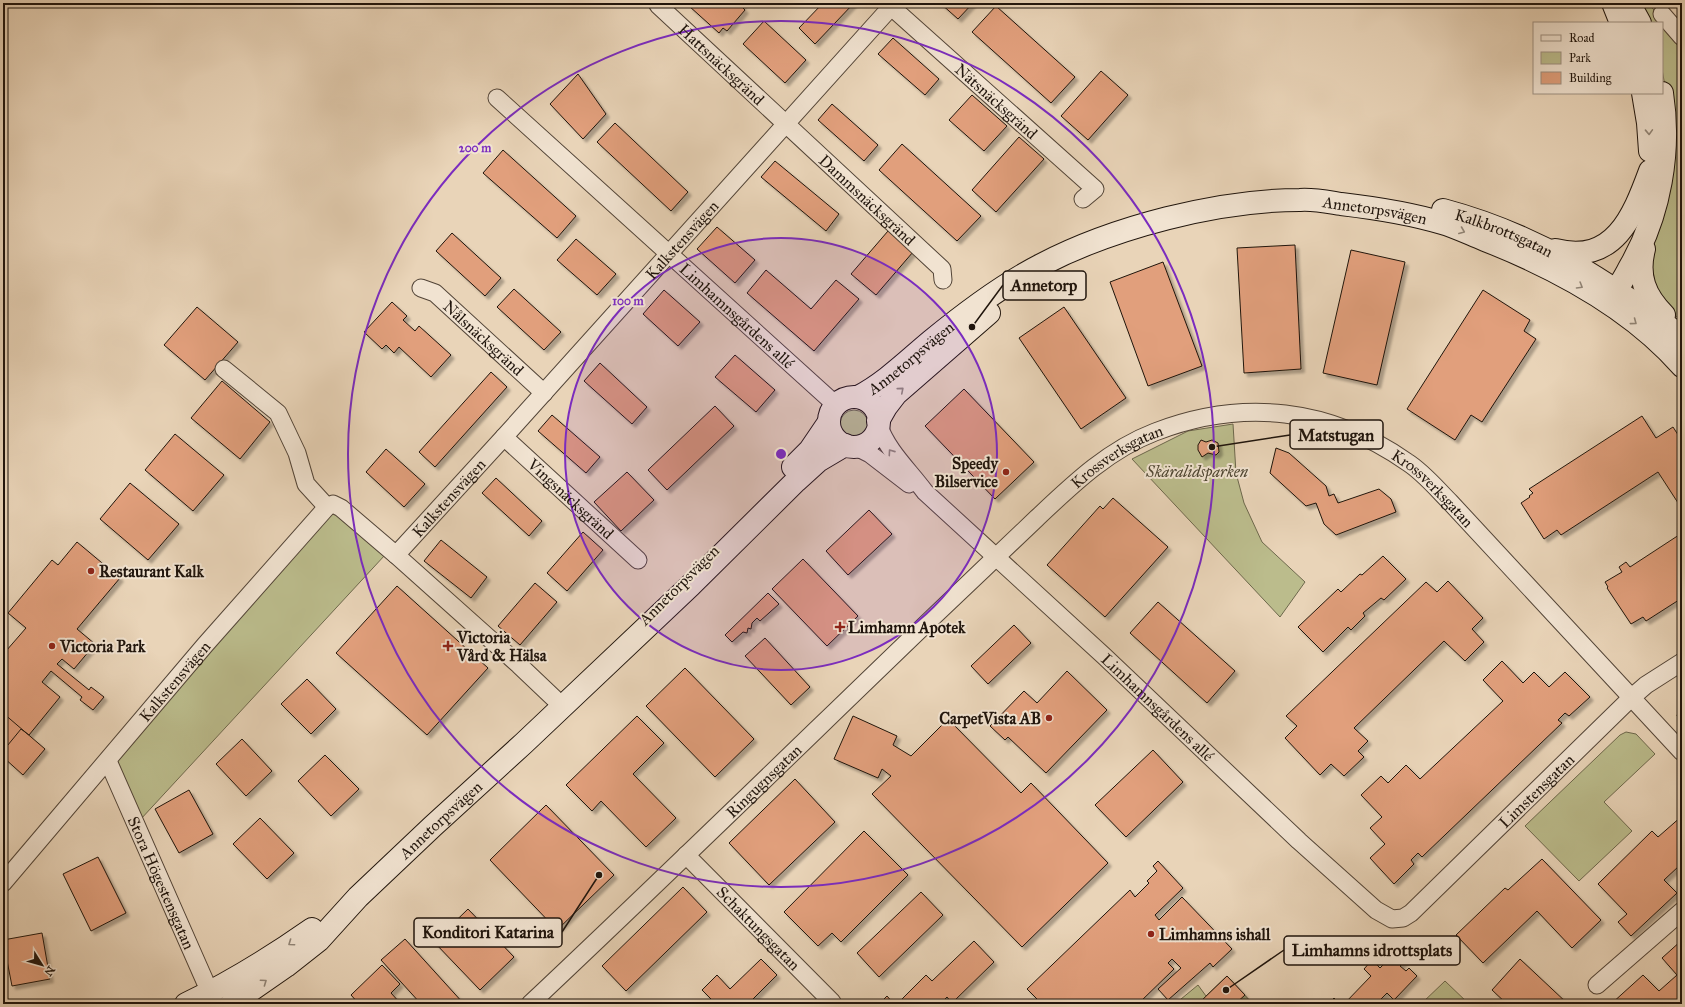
<svg xmlns="http://www.w3.org/2000/svg" width="1685" height="1007" font-family="'IM FELL Great Primer',serif">
<defs>
<filter id="shadow"><feDropShadow dx="3.5" dy="3.5" stdDeviation="1" flood-color="#0004"/></filter>
</defs>
<rect width="100%" height="100%" fill="#e9d4b8"/>
<filter id="stains"><feTurbulence type="fractalNoise" baseFrequency=".005" numOctaves="4"/><feColorMatrix values="0 0 0 0 .2 0 0 0 0 .09 0 0 0 0 .02 0 0 0 .5 -.17"/></filter>
<radialGradient id="worn" r=".72"><stop offset=".6" stop-color="#630" stop-opacity="0"/><stop offset="1" stop-color="#630" stop-opacity=".3"/></radialGradient>
<path fill="#bbbc8c" stroke="#6d684c" d="M1645,3H1648L1682,42V321L1660,304L1648,258L1671,121L1662,69V23H1647L1643,12Z
M840 424a14 14 0 1 1 28 0a14 14 0 1 1-28 0Z
M1233,424L1236,473L1244,503L1262,542L1305,582L1280,617L1132,459L1188,431Z
M336,513L385,555L140,820L115,762L328,515Z
M1626,732L1636,734L1655,754L1604,802L1632,831L1579,881L1525,826L1620,735Z
M1227,976L1253,1004H1175L1198,985L1206,996Z
M1445,981L1469,1004H1421Z"/>
<path fill="#e19f7b" stroke="#1f140c" filter="url(#shadow)" d="M691,3H744L741,6L745,10L727,31L723,28L719,33L689,6Z
M823,3H854L815,44L799,28Z
M940,3H973L958,19Z
M996,6L1075,77L1051,103L972,32Z
M764,21L806,60L785,83L743,44Z
M893,38L939,79L925,95L878,54Z
M1101,71L1128,95L1088,140L1061,116Z
M578,74L606,114L583,139L550,104Z
M972,95L1007,126L984,151L949,120Z
M832,104L878,145L864,161L818,120Z
M615,123L688,192L671,211L597,142Z
M1019,137L1044,159L996,212L972,190Z
M902,144L981,216L957,241L879,170Z
M503,150L576,216L557,238L483,173Z
M775,161L839,214L826,231L761,177Z
M717,227L755,260L735,283L697,249Z
M888,231L913,252L876,295L851,274Z
M452,233L501,278L485,296L436,251Z
M576,239L616,274L597,295L557,260Z
M1295,245L1301,369L1244,373L1237,248Z
M1351,250L1405,262L1377,385L1323,373Z
M1163,262L1202,366L1148,386L1110,282Z
M766,270L811,309L836,280L859,299L814,351L747,293Z
M514,289L561,332L544,350L497,307Z
M664,290L700,322L678,346L643,314Z
M1483,290L1530,320L1524,331L1536,339L1482,422L1471,415L1455,440L1407,409Z
M392,302L407,316L403,320L415,331L419,326L451,355L431,377L399,347L394,353L386,345L382,349L364,332Z
M197,307L238,342L205,380L164,345Z
M1064,307L1126,398L1081,429L1019,338Z
M735,355L775,390L756,412L715,377Z
M600,363L647,407L632,424L584,381Z
M491,372L507,387L435,467L419,452Z
M222,381L270,422L240,459L191,418Z
M964,389L1034,462L995,499L925,426Z
M715,406L734,426L667,490L648,470Z
M552,415L600,457L586,473L538,431Z
M1642,416L1656,438L1673,427L1682,441V509L1658,472L1561,535L1557,530L1544,539L1521,503L1530,497L1529,496L1533,493L1529,489Z
M175,434L224,475L193,511L145,470Z
M1201,440L1206,442L1212,440L1218,443L1219,452L1216,455L1208,453L1202,457L1198,450V445Z
M1276,448L1289,453L1326,486L1329,496L1334,494L1338,503L1379,489L1391,499L1396,512L1336,535L1324,524L1316,503L1306,506L1270,473Z
M386,449L425,484L404,507L366,472Z
M627,472L654,500L621,531L594,502Z
M496,478L542,521L529,536L482,493Z
M130,483L179,524L148,560L100,519Z
M1113,498L1168,547L1105,617L1047,565L1100,506L1103,509Z
M869,510L892,534L848,575L826,551Z
M583,532L603,550L567,591L547,573Z
M1682,533V598L1646,621L1643,617L1631,624L1607,588L1608,587L1605,582L1622,572L1619,567L1626,562L1630,567Z
M441,540L487,577L471,598L424,561Z
M77,542L120,578L77,629L95,644L74,669L62,659L57,664L89,690L91,687L104,697L93,710L80,700L82,697L51,671L42,682L60,697L29,735L21,729L3,751V648L6,651L26,628L8,613L52,560L58,565Z
M1383,556L1406,579L1384,600L1381,598L1363,613L1365,616L1351,630L1348,627L1323,652L1298,627L1338,589L1341,592L1360,574L1362,575Z
M803,559L858,616L827,646L772,589Z
M1448,581L1483,618L1472,629L1484,642L1465,661L1444,641L1354,728L1368,741L1358,751L1364,757L1344,776L1331,764L1320,775L1285,738L1297,726L1286,716L1426,582L1437,592Z
M535,583L557,602L520,645L498,626Z
M397,586L488,668L427,735L336,653Z
M768,593L779,604L760,621L757,618L752,623L751,629L748,628L747,633L743,632L732,642L725,635Z
M1158,602L1235,671L1207,703L1130,633Z
M1014,625L1031,643L988,684L971,666Z
M765,638L810,687L791,705L745,656Z
M1502,661L1523,683L1534,672L1549,687L1565,672L1590,697L1569,716L1565,713L1558,720L1562,723L1422,857L1418,853L1411,860L1414,864L1394,884L1370,858L1385,844L1370,828L1382,817L1361,795L1381,776L1388,783L1406,765L1420,779L1503,701L1483,680Z
M685,668L754,739L715,777L646,706Z
M1067,671L1107,710L1046,773L1008,737L1005,740L990,726L1024,691L1037,703Z
M307,679L336,709L311,734L281,704Z
M1682,698V721L1677,716Z
M3,713L45,749L23,775L3,757Z
M637,716L664,743L633,774L676,818L646,847L601,801L592,811L566,785Z
M853,716L897,736L893,745L911,756L948,719L1021,793L1031,783L1108,863L1022,947L872,794L891,776L882,769L878,778L834,759Z
M242,739L272,771L246,796L216,764Z
M1153,750L1183,782L1126,837L1095,805Z
M325,755L359,789L331,816L298,781Z
M795,779L835,822L769,885L729,843Z
M189,790L213,834L179,853L155,809Z
M546,805L614,875L557,930L490,860Z
M1682,816V869L1679,866L1664,880L1677,893L1631,936L1618,922L1627,914L1598,884L1652,831L1658,837Z
M260,818L294,853L267,879L233,844Z
M864,831L908,875L841,942L832,933L818,946L784,912Z
M98,857L126,913L91,931L63,874Z
M1542,859L1601,920L1572,948L1537,911L1483,963L1456,935L1505,888L1508,890Z
M1158,861L1183,888L1155,915L1159,920L1182,897L1232,949L1213,967L1210,963L1168,1000L1158,989L1181,968L1172,959L1168,963L1174,969L1138,1004H1042L1027,989L1130,890L1135,897L1149,883L1147,881L1157,871L1153,866Z
M683,887L707,912L626,991L602,966Z
M921,892L943,915L879,977L857,953Z
M468,909L514,957L480,990L434,942Z
M42,933L50,979L12,986L3,940Z
M405,939L464,1004H421L381,960Z
M1682,940V1004H1611L1643,975L1659,991L1677,975L1662,958Z
M974,941L994,962L952,1003L947,997L940,1004H897L926,975L932,981Z
M1392,944L1407,959L1400,966L1406,971L1409,968L1417,976L1394,1000L1387,993L1376,1004H1344L1371,976L1364,969L1372,960L1380,968L1390,958L1384,952Z
M761,959L777,975L748,1004H716L702,990L717,975L730,989Z
M1520,959L1568,1004H1507L1492,990Z
M382,965L400,984L391,993L401,1004H383L381,1002L379,1004H359L351,995Z
M1227,976L1245,995L1235,1004H1202L1200,1002Z
M887,996L894,1004H879Z
M1334,998L1340,1004H1328Z"/>
<g fill="none" stroke-linecap="round" stroke-linejoin="round">
<g stroke="#524437" stroke-width="19">
<g id="street">
<path id="s1" d="M887,3L1095,189L1083,199"/>
<path id="s2" d="M658,5L942,269L943,280"/>
<path d="M1662,14L1682,37"/>
<path id="s3" d="M497,98L836,405"/>
<path id="s4" d="M421,288L435,293L544,393"/>
<path d="M224,369L278,413L297,453L306,484L327,507"/>
<path id="s5" d="M878,424C888,452 908,469 925,492L1104,656L1299,841L1376,910L1392,919L1403,918L1411,913L1631,698L1646,685L1682,662"/>
<path id="s6" d="M504,437L638,560"/>
<path d="M854,446L870,454L909,484"/>
<path d="M396,555L519,665L559,703"/>
<path id="s7" d="M108,761L215,1004"/>
<path id="s8" d="M686,855L832,1002"/>
<path id="s9" d="M3,883L205,645L327,507L333,504L341,508L396,555L504,437L891,7"/>
<path d="M1597,985L1682,911"/>
<path id="s10" d="M530,1004C665,877 797,748 930,620C966,586 1001,552 1037,518C1073,484 1108,450 1155,432C1243,398 1330,408 1407,462C1423,472 1437,489 1450,502L1682,752"/>
</g>
</g>
<g stroke="#1f140c" stroke-width="24">
<g id="secondary">
<path d="M1613,3L1621,23"/>
<path d="M1629,3L1640,23"/>
<path d="M1643,93L1648,123L1650,151"/>
<path id="s11" d="M1443,210C1537,235 1605,280 1682,337"/>
<path d="M1644,249C1637,276 1645,296 1664,315"/>
<path d="M1555,250C1614,265 1633,217 1650,171"/>
<path d="M1605,298C1620,288 1622,281 1631,265C1660,214 1671,151 1662,93"/>
<path id="s12" d="M858,397C885,383 907,361 931,341C965,313 1002,285 1041,265C1114,227 1218,200 1300,200C1314,199 1328,202 1341,204C1375,208 1409,213 1442,223C1456,227 1470,234 1485,240C1556,268 1631,308 1682,366"/>
<circle cx="854" cy="422" r="25"/>
<path d="M878,421L886,407L896,394L989,313"/>
<path d="M793,467L810,450L829,422"/>
<path d="M186,1004C230,983 272,957 312,929"/>
<path id="s13" d="M231,1004L286,966L319,940L358,897L433,826L524,743L691,585L796,481L818,461L845,445"/>
</g>
</g>
<use href="#street" stroke="#f1e3d1" stroke-width="17"/>
<use href="#secondary" stroke="#f1e3d1" stroke-width="22"/>
</g>
<defs><path id="oneway-chevron" d="M-2-3.5L2.5 0L-2 3.5" fill="none" stroke-width="1.6" stroke-linecap="round" stroke-linejoin="round"/></defs>
<g stroke="#928678">
<use href="#oneway-chevron" transform="translate(1649 132) rotate(88)"/>
<use href="#oneway-chevron" transform="translate(1462 231) rotate(22)"/>
<use href="#oneway-chevron" transform="translate(1580 286) rotate(31)"/>
<use href="#oneway-chevron" transform="translate(1634 322) rotate(37)"/>
<use href="#oneway-chevron" transform="translate(901 390) rotate(-41)"/>
<use href="#oneway-chevron" transform="translate(891 452) rotate(-125)"/>
<use href="#oneway-chevron" transform="translate(291 943) rotate(145)"/>
<use href="#oneway-chevron" transform="translate(264 982) rotate(-35)"/>
</g>
<circle cx="781" cy="454" r="216" fill="#7b2cbf" fill-opacity=".12"/>
<g fill="none" stroke="#7b2cbf" stroke-width="2">
<circle cx="781" cy="454" r="216"/>
<circle cx="781" cy="454" r="433"/>
</g>
<g fill="#8f2418" stroke="#f1e3d1" stroke-width="1.5">
<circle cx="1006" cy="472" r="4"/>
<circle cx="91" cy="571" r="4"/>
<path d="M838 621h4v4h4v4h-4v4h-4v-4h-4v-4h4z"/>
<circle cx="52" cy="646" r="4"/>
<path d="M446 640h4v4h4v4h-4v4h-4v-4h-4v-4h4z"/>
<circle cx="1049" cy="718" r="4"/>
<circle cx="1151" cy="934" r="4"/>
</g>
<g text-anchor="middle" dominant-baseline="central" stroke-width="4" stroke-linejoin="round" paint-order="stroke">
<g font-size="16" fill="#1f140c" stroke="#f1e3d1">
<text stroke="none"><textPath href="#s2" startOffset="87">Hattsnäcksgränd</textPath></text>
<text stroke="none"><textPath href="#s1" startOffset="147">Nätsnäcksgränd</textPath></text>
<text stroke="none"><textPath href="#s2" startOffset="286">Dammsnäcksgränd</textPath></text>
<text stroke="none"><textPath href="#s12" startOffset="571">Annetorpsvägen</textPath></text>
<text stroke="none"><textPath href="#s11" startOffset="65">Kalkbrottsgatan</textPath></text>
<text stroke="none"><textPath href="#s9" startOffset="1010">Kalkstensvägen</textPath></text>
<text stroke="none"><textPath href="#s3" startOffset="324">Limhamnsgårdens allé</textPath></text>
<text stroke="none"><textPath href="#s4" startOffset="81">Nålsnäcksgränd</textPath></text>
<text stroke="none"><textPath href="#s12" startOffset="66">Annetorpsvägen</textPath></text>
<text stroke="none"><textPath href="#s10" startOffset="804">Krossverksgatan</textPath></text>
<text stroke="none"><textPath href="#s10" startOffset="1151">Krossverksgatan</textPath></text>
<text stroke="none"><textPath href="#s9" startOffset="662">Kalkstensvägen</textPath></text>
<text stroke="none"><textPath href="#s6" startOffset="91">Vingsnäcksgränd</textPath></text>
<text transform="translate(679 585) rotate(-45)">Annetorpsvägen</text>
<text stroke="none"><textPath href="#s9" startOffset="265">Kalkstensvägen</textPath></text>
<text stroke="none"><textPath href="#s5" startOffset="400">Limhamnsgårdens allé</textPath></text>
<text stroke="none"><textPath href="#s10" startOffset="323">Ringugnsgatan</textPath></text>
<text stroke="none"><textPath href="#s5" startOffset="912">Limstensgatan</textPath></text>
<text stroke="none"><textPath href="#s13" startOffset="280">Annetorpsvägen</textPath></text>
<text stroke="none"><textPath href="#s7" startOffset="133">Stora Högestensgatan</textPath></text>
<text stroke="none"><textPath href="#s8" startOffset="103">Schaktungsgatan</textPath></text>
</g>
<g font-size="16" font-weight="bold" fill="#1f140c" stroke="#f1e3d1" text-anchor="start">
<text x="998" y="463" text-anchor="end">Speedy<tspan x="998" dy="18">Bilservice</tspan></text>
<text x="99" y="571">Restaurant Kalk</text>
<text x="848" y="627">Limhamn Apotek</text>
<text x="457" y="637">Victoria<tspan x="457" dy="18">Vård &amp; Hälsa</tspan></text>
<text x="60" y="646">Victoria Park</text>
<text x="1041" y="718" text-anchor="end">CarpetVista AB</text>
<text x="1159" y="934">Limhamns ishall</text>
</g>
<g font-size="16" font-style="italic" fill="#4e4632" stroke="#f1e3d1">
<text x="1197" y="471">Skäralidsparken</text>
</g>
</g>
<circle cx="781" cy="454" r="6" fill="#7b2cbf" stroke="#f1e3d1" stroke-width="2"/>
<g font-size="12" text-anchor="middle" font-weight="bold" fill="#7b2cbf" stroke="#f1e3d1" stroke-width="4" stroke-linejoin="round" paint-order="stroke">
<text x="475" y="152">200 m</text>
<text x="628" y="305">100 m</text>
</g>
<path fill="none" stroke="#1f140c" stroke-width="1.5" d="M972 327L1003 285M1212 447L1290 435M599 875L562 932M1226 990L1284 950"/>
<g fill="#1f140c" stroke="#f1e3d1" stroke-width="1.5">
<circle cx="972" cy="327" r="4"/>
<circle cx="1212" cy="447" r="4"/>
<circle cx="599" cy="875" r="4"/>
<circle cx="1226" cy="990" r="4"/>
</g>
<g fill="#f1e3d1" stroke="#1f140c" stroke-width="1.5">
<rect x="1003" y="271" width="83" height="29" rx="4"/>
<rect x="1290" y="420" width="93" height="29" rx="4"/>
<rect x="414" y="918" width="148" height="29" rx="4"/>
<rect x="1284" y="936" width="176" height="29" rx="4"/>
</g>
<g font-size="17" text-anchor="middle" font-weight="bold" fill="#1f140c">
<text x="1044" y="291">Annetorp</text>
<text x="1336" y="441">Matstugan</text>
<text x="488" y="938">Konditori Katarina</text>
<text x="1372" y="956">Limhamns idrottsplats</text>
</g>
<rect width="1685" height="1007" fill="none" stroke="#e9d4b8" stroke-width="16"/>
<rect x="4" y="4" width="1677" height="999" fill="none" stroke="#1f140c" stroke-width="2"/>
<rect x="8" y="8" width="1669" height="991" fill="none" stroke="#1f140c"/>
<rect x="1533" y="22" width="130" height="72" fill="#f1e3d1" stroke="#9d9082"/>
<rect x="1541" y="35" width="20" height="6" fill="#f1e3d1" stroke="#9d9082"/>
<text x="1569" y="42" font-size="12" fill="#1f140c">Road</text>
<rect x="1541" y="52" width="20" height="12" fill="#bbbc8c" stroke="#9d9082"/>
<text x="1569" y="62" font-size="12" fill="#1f140c">Park</text>
<rect x="1541" y="72" width="20" height="12" fill="#e19f7b" stroke="#9d9082"/>
<text x="1569" y="82" font-size="12" fill="#1f140c">Building</text>
<g transform="translate(42 965) rotate(127)" stroke="#f1e3d1" stroke-width="3" paint-order="stroke">
<path d="M0-3L7 15L0 10L-7 15Z" fill="#1f140c"/>
<text y="-6" font-size="11" font-weight="bold" text-anchor="middle" fill="#1f140c">N</text>
</g>
<rect width="100%" height="100%" filter="url(#stains)"/>
<rect width="100%" height="100%" fill="url(#worn)"/>
</svg>
